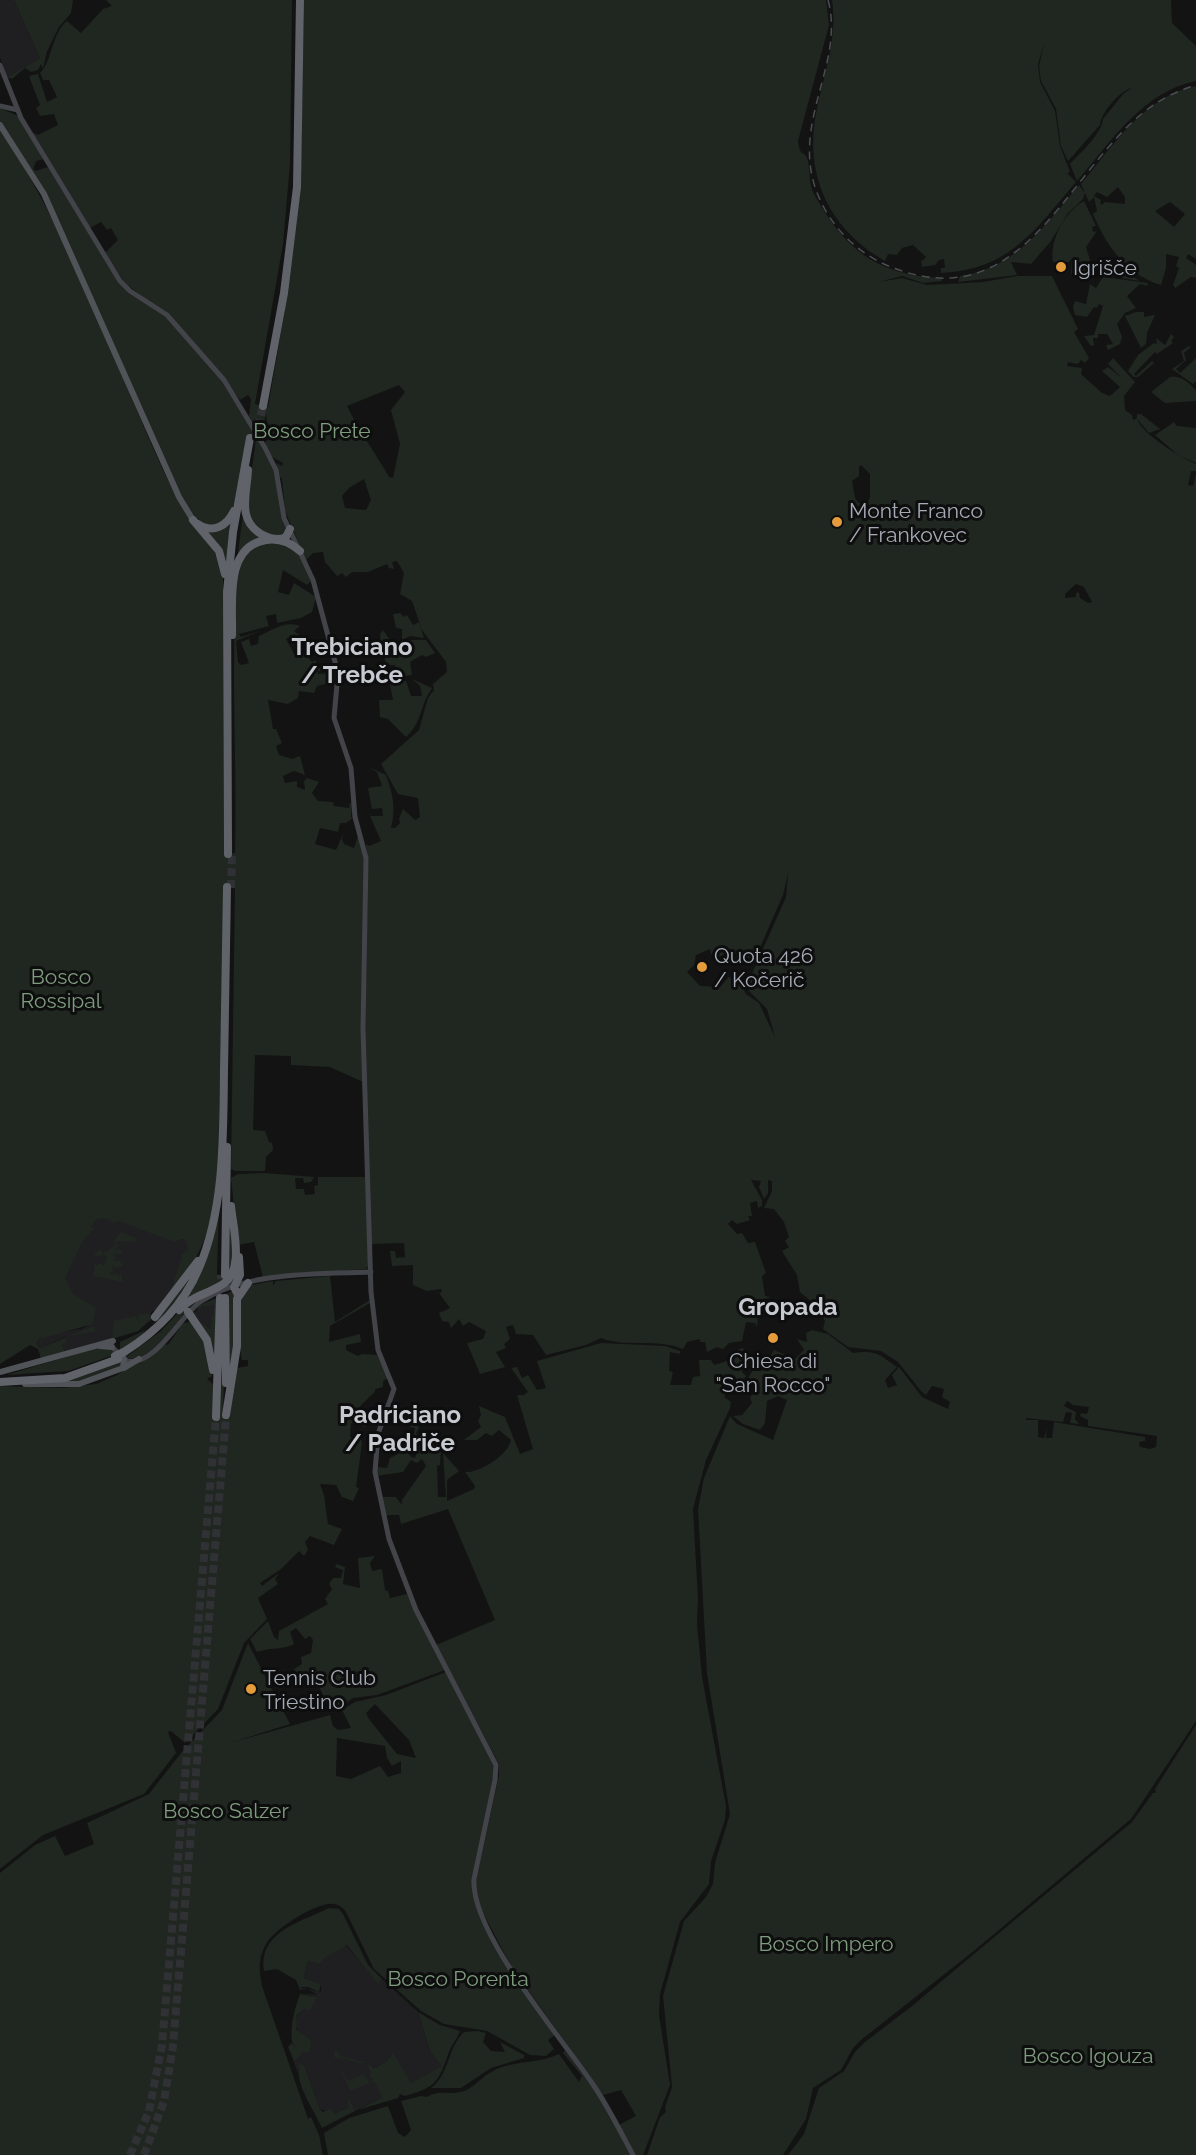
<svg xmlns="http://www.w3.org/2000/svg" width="1196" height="2155" font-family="Raleway,sans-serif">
<rect width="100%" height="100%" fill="#131314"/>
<path fill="#1f1f21" d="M0,0H14L40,58L7,77L0,57Z
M100,1214L173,1240L186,1239L190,1246L171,1290L162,1307L151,1312V1320L138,1331L65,1352L62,1344L65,1337L40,1348L36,1343L41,1335L81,1329L89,1325L78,1298L66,1289L65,1275L94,1217Z
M208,1304L214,1305L211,1327L208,1329L194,1316L198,1306L199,1313L200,1307Z
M346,1945L378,1983L382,1979L418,2012L430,2051L443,2066L411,2083L392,2053L386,2062L374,2068L370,2065L382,2097L355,2111L350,2100L349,2107L334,2114L320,2109L304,2065L298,2068V2073L293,2060L297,2057L292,2058L302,2054L292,2043L301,2051L312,2042L298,2033L295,2025L299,2011L317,1997L299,1993L317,1995L308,1989L299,1990V1987L321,1992V1984L304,1978L308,1961L320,1964L322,1959Z"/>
<path fill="#1f2720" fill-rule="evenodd" d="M14,0H73L71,13L59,27L47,51L43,69L41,64L38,70L31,72L25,68L12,79L7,77L40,58Z
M106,0H292L290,164L283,244L255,404L268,407L284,315L301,162L304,0H826L829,25L798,141C800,158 804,150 807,158C811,169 808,185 814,194C844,248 875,275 941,278L942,281L923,283L902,276L878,282L902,278L927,285L983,282L1017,276H1052L1078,329L1074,332L1089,358L1085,363L1081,360L1078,364L1068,362L1067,366L1082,368L1081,374L1102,393L1110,396L1120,387L1102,371L1108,367L1122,378L1108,364L1113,358L1135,382L1124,396L1125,410L1132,415L1133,420L1137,418V414H1141L1160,429L1149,433L1137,419C1142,434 1180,457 1196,464V471H1191L1188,485L1193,486L1196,474V1721L1131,1819L975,1950L861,2040L853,2048L841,2070L813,2088L806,2119L783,2155H647L660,2117L666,2112L665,2107L672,2087L663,1996L684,1921L706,1897L713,1884L715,1863L730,1814L707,1673L698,1509L704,1478L730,1416L737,1424L773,1440L787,1400L778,1396L767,1401L765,1423L760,1430L743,1424L733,1416L742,1415L752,1403L750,1397L756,1392L751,1383L746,1382L754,1368L761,1371L774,1350L795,1359L804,1350L797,1339L807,1342L806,1333L812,1330L828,1334L853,1353C877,1350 878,1354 897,1367L885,1380L888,1388L897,1385L892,1375L899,1367L922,1397L948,1409L950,1402L942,1397L944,1389L932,1386L926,1395L921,1391L898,1362L881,1351L848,1347L823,1329L825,1321L820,1313L811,1312V1301L800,1292L797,1275L782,1251L789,1247L785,1241L789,1237L784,1222L774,1209L764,1208L772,1191V1181L768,1180V1193L764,1199L759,1187L761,1181L751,1180L762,1200V1206L758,1208L757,1201L750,1203L752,1216H748L750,1220L737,1224L732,1220L728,1224L737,1234L742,1233L748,1243L755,1242L766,1273L762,1276L765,1296L771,1297L759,1300L757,1327L755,1323L746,1322L742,1341L729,1343L723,1349L717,1347L707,1352L705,1342H700V1339L687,1342L683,1349C657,1338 626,1348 601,1338L586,1345L546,1355L533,1335L516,1334L513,1325L506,1327L510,1339L504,1344L506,1348L496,1352L505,1367L480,1374L467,1343L483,1339L486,1331L469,1322L463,1326L459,1319L451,1328L449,1322L442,1321L439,1313L450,1308L439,1293L442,1292L441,1289L427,1291L413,1285V1265L392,1266L390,1251H395L396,1258L405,1257L404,1243L371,1244L365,1040L368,867L366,844L369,846L381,841L370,816H383L382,808L372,809L368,788L382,786L377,772L369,767L386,775C393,794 396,808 391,828H395L400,823L399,819L403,809L415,820L420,817L418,798L398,794L381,764L419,730L428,698L434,690L433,684L447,672L446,662L422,630L412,601L400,594L404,573L397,561L392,562L394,569L389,568L387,564L368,572H352L346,577L342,573L337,576L325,562L323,552L313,553L306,560L285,511L282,478L279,477L276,463L282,466L283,463L272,457L264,443L269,439L266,414L262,430L256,429L249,416L251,399L248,395L240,400L178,325L124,282L105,253L118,240L111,228L107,230L101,222L90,228L32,132L38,135L58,125L54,114L40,116L36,108L40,105L29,76L38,74L47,102L57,97L49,80H43L40,73C52,62 52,32 67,21L81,33L103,9L112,6ZM399,385L405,392L391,410L400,444L393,478L389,477C375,452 359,431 347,406ZM861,465L870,474V497L867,504L859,503L855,498L852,481L859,476V467ZM364,479L371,500L366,510L345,508L342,496L349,488ZM1076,584L1084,587L1092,602L1088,603L1080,598L1079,592L1076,593V597L1065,598V594ZM788,873L786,897L747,985L749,991L767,1009L775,1037L759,1003L746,994L739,980L729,977L720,987L700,986L687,972L694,965L696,955L710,949L711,954L719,957L726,953L733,956L734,949L738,962L743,964L745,959L740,957L739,948L749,958L753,950L758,952L783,895ZM1067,1401L1073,1405L1089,1407L1087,1414L1081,1413L1080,1416L1088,1420V1426L1157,1436L1156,1447L1150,1449L1140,1447L1139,1442L1145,1441V1437L1054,1422L1052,1438H1046L1047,1429L1044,1438L1038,1437V1420H1026V1418L1063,1422L1066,1412L1072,1413L1070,1423L1079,1424L1075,1419L1076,1412L1064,1406Z
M832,0H1171L1172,23L1196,46V81C1142,92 1111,142 1077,181L1070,164C1080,153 1101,135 1103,119L1124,93L1132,88C1119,91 1101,113 1100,125L1068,161L1061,146L1056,109L1041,81L1039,66L1044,44L1038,64L1040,82L1055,111L1060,146L1070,172L1067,173L1076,182C1035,230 1009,270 941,273V268H945L944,259L939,260L935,265L922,267L921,262L926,257L913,245L902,248L897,255L888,254L885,261C830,230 804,176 816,114C823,75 838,40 832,0Z
M1196,86V259L1188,254L1186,258L1196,265V278L1191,277L1175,288L1173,285L1179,268L1176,266L1179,257L1166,254V268L1161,285C1126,275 1106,245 1093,214L1097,211L1094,197L1089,202L1081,184C1113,146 1144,96 1196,86ZM1118,187L1125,197V204L1105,202L1102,205L1100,203L1101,200L1094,196L1097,192L1107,197ZM1170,202L1185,214L1174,227L1155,211Z
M0,108L18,116L44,159L36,161L33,169L36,171L48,167L115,276L165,316L220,378L273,466L288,529L280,538L261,532L246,513L256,439L248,437L233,508L228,517L214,526C191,520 191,512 179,492L49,200L0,121Z
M0,129C74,240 115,369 172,489C187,520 216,541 223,574L224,854L235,853C237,774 232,694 235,614C235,598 232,575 240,560C248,543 266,539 283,543C301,548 306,566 311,581L307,585L283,570L278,592L289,595L294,583L316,597L312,612L301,618L277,623L276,614L266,616L269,626L239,634L241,637L260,631L236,641L238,662L241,665L249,663L241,642L249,639L251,646L258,644L259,636C272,630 285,620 300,626L294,631L303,638L300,640L294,634L286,639L294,654L302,651L312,662L315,660L318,667L325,665L326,670L319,671L317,668L318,674L336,673V681L317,686L314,693L299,691L298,698L288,704L268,700L273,729H276L282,743L276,746L279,755L292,759L300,756L305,775L294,771L283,776L285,783L297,781V787L305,790L304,781L307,778L319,782L312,793L318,801L333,802L334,806L349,808L350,803H352L351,817L353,818L346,823H340L338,832L320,828L315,844L336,850L344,832L342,839L344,844L354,848L358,836L355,822L364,849L365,866L363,1082L330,1067L291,1065V1056L255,1055L253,1130L265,1131L269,1142L272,1143L273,1150L266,1157L265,1171H235L231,1169L235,888L224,887L218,1169C213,1233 203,1252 165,1304L158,1309L171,1290L182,1256L180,1255L188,1250L187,1242L182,1239L174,1242L119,1221L114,1223C106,1217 96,1215 91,1227L95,1228L84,1239L65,1278L73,1294L96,1308L93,1324L43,1338L40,1345L42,1335L36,1343L40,1348L89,1328L94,1326L96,1331L65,1337L66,1343L62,1344L65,1352L41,1359L38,1349L30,1345L0,1364Z
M1079,185L1085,193L1083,199L1068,213L1051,241L1031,264L1011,262L1017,275L958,282L960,276C1014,269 1046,225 1079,185Z
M1084,201L1096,226L1092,227L1093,232L1097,231L1086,247L1093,270L1123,276L1120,269L1140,281L1104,275L1071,274L1072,258L1069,262H1053C1049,241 1065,211 1084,201Z
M1103,277L1148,283L1147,286L1140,284L1127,296L1136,308L1125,313L1117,324L1122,337L1120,344L1108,350L1106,345L1113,344L1107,334H1098V338H1093L1094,345L1091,346L1084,336L1094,335L1103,306L1099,304L1097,308L1094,307L1087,317L1075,315L1073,307L1075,301L1086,304L1090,284L1096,288Z
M1136,312H1144V317L1155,315L1147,333L1146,344L1141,348L1125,316Z
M1171,334L1174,337L1171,341L1173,343L1157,354L1155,352L1134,374L1136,376L1152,361L1154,363L1138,377H1134L1128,371L1138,355L1154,343L1157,344L1156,338L1165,345Z
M1189,346L1191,347L1184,353L1186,360L1176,369L1180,373L1196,358V381L1193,384L1172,369L1184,361L1181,351Z
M1170,377C1181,375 1189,383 1196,390V401L1165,403L1151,392Z
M1174,422L1177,426L1196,428V463L1178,455L1155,435Z
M243,515L265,537L240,553L238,552Z
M232,517L226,566L206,531Z
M400,613L404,617L407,615L413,625L419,622L424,638L410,636L402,640V629L396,628L393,614Z
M383,630L394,646H401L408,640H426L435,653L426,657L422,655L410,662L412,675L394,678L397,674L395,665H386L383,648L381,647L380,634Z
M389,679L406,681L411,696H422L420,686L412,679L432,688C420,705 422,723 406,737L388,719L380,717L379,700H393Z
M265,1173L314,1177L311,1182L304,1183L303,1178H295L296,1189H304L305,1195L315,1194L314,1186L318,1185V1177H366L368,1265L366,1269L263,1277L254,1242L238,1245L231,1178L238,1174Z
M219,1204L217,1275H228L229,1212L234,1251L231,1275L173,1313L186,1296Z
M121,1232L136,1238L135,1242L116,1241L118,1246L115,1250L120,1249L122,1253L118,1255L114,1253L116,1258L112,1261L119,1260L124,1266L115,1268L112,1265L113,1271L110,1273L111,1275L116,1273L118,1276L121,1273L123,1282L93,1276L95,1268L92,1262L96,1265L101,1263L103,1266L107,1258L105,1255L96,1256L94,1253L101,1249L103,1254L116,1245L114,1240Z
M239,1266L234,1285C220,1291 203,1295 192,1305C178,1318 150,1369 126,1357L161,1331L187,1303L215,1290Z
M197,1267C179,1304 153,1327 120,1351V1342L150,1328Z
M330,1276L335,1322L370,1300V1303L330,1326L329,1342L360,1334L361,1342L346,1345V1350L358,1356L362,1354L377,1355L388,1378L383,1381V1387L375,1389V1392L361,1405L360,1408L373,1414L374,1417L369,1418L366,1427L351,1423L350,1437L361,1439L362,1443L356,1487L359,1488L353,1501L342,1497L336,1485L320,1484L324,1495L328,1524L342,1529L334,1545L310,1536L305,1542L308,1550L304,1556L299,1551L281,1569L260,1583L262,1586L279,1573L275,1579L278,1584L258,1598L267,1619L244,1643L218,1709L185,1743L171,1731L168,1732L176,1753L144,1794L43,1835L0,1869V1386L63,1388L96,1384L117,1375L166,1344L168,1345L183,1323L190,1322L208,1348L212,1376L207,1379L213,1384V1417L220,1381H224L223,1417L230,1418L232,1382L239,1354L237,1368L248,1366V1360H242L239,1344L240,1297L251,1285L273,1281V1286L276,1281Z
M235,1290V1346L230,1372L228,1318H216L215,1320V1361L190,1313L194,1311L197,1315L194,1317L210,1329L214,1305L201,1307L199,1313L198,1306Z
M148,1313L152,1318L138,1331L112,1339L114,1321L136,1316L139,1323L138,1315Z
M601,1343L665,1346L680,1351V1354L670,1352L669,1371L673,1372L670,1385H691L693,1377L700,1376L699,1360H711L714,1365L734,1359L731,1352L743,1348L746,1356L742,1372L746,1376L740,1385L735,1382L724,1397L731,1402L730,1408L706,1460L693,1509L698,1599L697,1624L702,1677L726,1806L725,1820L711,1861L709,1884L680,1922L660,1994L659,2015L670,2085L643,2155H634L619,2125L636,2116L621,2090L603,2095L511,1966L481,1909L475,1885L499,1775V1764L436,1645L495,1620L448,1509L401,1524L399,1515H385L381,1497H396L402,1505V1500L426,1466L422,1459L417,1463L411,1460L403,1472L376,1476L377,1467L387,1468L390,1458L406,1450L411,1457L415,1458L419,1447L414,1440L415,1428L410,1427L414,1419L419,1428L416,1433L427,1448L437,1445L441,1449L440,1465L437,1466L438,1497H446L443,1453L459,1471L447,1480V1501L474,1489L475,1486L465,1472C480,1473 508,1455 511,1440L499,1430L492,1436L486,1433L477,1440H464L481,1427L478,1421L481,1415L479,1406L505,1417L520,1454L533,1449L517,1395H524L528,1392L511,1368L517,1367L522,1378L528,1375L537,1390L546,1388L537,1361Z
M97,1348L112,1350L122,1360L121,1366L82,1382L59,1383L106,1367L114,1355L68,1371L6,1375Z
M375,1556L370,1563L372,1571L382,1569L385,1590L388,1591L390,1598L407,1594L445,1670L377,1695L353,1698L335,1710L333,1703L327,1704L313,1673L300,1680L294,1669L302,1664L301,1657L311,1653L313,1640L310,1636L305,1639L296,1628L290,1632L294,1644C285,1650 270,1647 257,1652L250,1639L268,1621L274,1637L278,1640L279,1631L328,1604L325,1599L332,1589L329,1584L333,1578H341L343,1570L335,1567L337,1564L345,1567L343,1584L360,1588L358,1558Z
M248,1643L290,1724L233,1742L330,1715L333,1726L338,1730L351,1728L342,1710L355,1702L386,1695L446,1672L493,1763L495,1774L472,1884C473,1928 530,1997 556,2034L548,2040L554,2049L546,2056L530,2055L487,2031L444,2024L421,2011L374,1969L346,1912C343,1908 340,1905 334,1904C318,1901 274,1929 266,1944C258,1958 259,1971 262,1986L306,2113L308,2119L311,2117L319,2135L323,2155H0V1873L35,1845L55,1836L65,1856L94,1844L87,1823L149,1794L181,1753L222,1710ZM375,1704L409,1740L416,1758L397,1754L369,1719L366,1713ZM337,1738L385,1746L387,1758L392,1766L401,1761V1773L388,1777L380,1766L351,1779L336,1776Z
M1196,1725V2155H788L804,2134L819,2088L844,2071L855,2052L865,2042L912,2006L1132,1822L1153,1793H1156L1155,1789Z
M329,1908L339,1909L343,1914L368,1965L382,1979L378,1984L347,1945L323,1959L320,1964L308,1961L304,1978L321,1984L319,1992L308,1987H299L296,1980L277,1969L264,1971C257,1932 303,1921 329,1908Z
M300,1994L317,1997L310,2010L303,2009L297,2015L296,2030L312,2041L309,2052H301L302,2054L294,2061L288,2047L292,2043L299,2050L292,2042C290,2025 294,2011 300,1994Z
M418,2012L440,2025L460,2031C458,2038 452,2044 449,2052C438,2082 437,2087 405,2096L400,2094L398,2098L358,2110L382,2097L374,2081L350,2091L337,2060L348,2081L364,2074L369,2082L373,2080L369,2075L371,2073L367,2063C353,2065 351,2057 335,2058L334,2050L339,2052L340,2056L367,2063L374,2068L386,2062L393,2052L411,2083L442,2066L430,2051Z
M477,2031L486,2033L483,2042L491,2051L505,2052L500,2042L524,2055V2058L491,2068L461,2088H431C450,2074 447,2048 464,2032Z
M565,2050L601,2099L631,2155H328L324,2133L349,2118L388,2106L398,2133L405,2137L411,2130L401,2101L421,2096L427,2097C440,2089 451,2096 464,2091C475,2087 483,2075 495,2070C515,2060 539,2064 559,2054L579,2082L582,2076L563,2053Z
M299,2064L304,2065L320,2109L323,2112L331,2108L334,2114L349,2107L347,2101L350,2100L355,2111L322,2128C314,2109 295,2086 299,2064Z"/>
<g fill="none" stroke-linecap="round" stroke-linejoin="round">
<path stroke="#303134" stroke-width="8" stroke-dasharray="8 4" stroke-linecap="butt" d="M255,439L263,406
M231,888L232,854
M220,1291L221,1275
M130,2155L149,2111L162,2045L216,1417
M144,2155L164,2101L173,2046L226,1418"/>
<path stroke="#424449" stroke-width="5" d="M0,65L21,118L120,281L130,291L167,315L224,380L265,448L276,470L284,518L313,580L338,673L334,718L351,768L355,817L366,858L363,1029L371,1292L378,1350L394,1389L378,1434L375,1472L389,1539L416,1610L496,1765L495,1780L474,1879C470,1932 562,2038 592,2083C608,2106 620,2131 633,2155
M0,106L18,110
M112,1347L127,1361C155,1367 181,1315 200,1302C246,1271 317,1274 371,1272"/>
<path stroke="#505358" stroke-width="6" d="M0,125L44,194L179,497L193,520
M100,1346L112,1347
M124,1368L139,1359
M0,1372L113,1341
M25,1384H79L123,1368L124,1359"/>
<path stroke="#60646a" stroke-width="8" d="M263,406L284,293L297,187L300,0
M248,470C247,494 236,521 263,535C271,539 278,541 286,537L290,529
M193,520L219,551L225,574
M198,524C213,534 227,526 234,511
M232,635C233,604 224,546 266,540C279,538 291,543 300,551
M228,854L227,592L233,532L250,438
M225,1275L227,1147
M238,1295L234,1287L240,1275L239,1257
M225,1298L226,1383
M179,1310C192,1296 205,1295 220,1286C246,1273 233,1229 231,1206
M188,1312L207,1340L213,1370
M155,1317L198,1261
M124,1352C156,1332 184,1304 199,1268C225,1207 223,1136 224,1070C225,1009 226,948 227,887
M0,1382L65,1378L118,1359
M226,1415L237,1346V1299L248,1283
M216,1417L220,1298"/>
<path stroke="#4b4d52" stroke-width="1.5" stroke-dasharray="8 6" stroke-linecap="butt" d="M828,0C845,62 793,119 815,187C827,223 855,253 891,267C1022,319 1064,176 1144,112C1160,99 1177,91 1196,85"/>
<path stroke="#60646a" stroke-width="8" d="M115,1356L124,1352"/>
</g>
<g fill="#e39b3c" stroke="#0e0e0f" stroke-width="2">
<circle cx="1061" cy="267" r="6"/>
<circle cx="837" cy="522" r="6"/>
<circle cx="702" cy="967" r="6"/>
<circle cx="773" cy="1338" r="6"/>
<circle cx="251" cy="1689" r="6"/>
</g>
<g text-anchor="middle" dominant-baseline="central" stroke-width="6" stroke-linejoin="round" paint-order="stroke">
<g font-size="21" fill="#a5abb4" stroke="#0e0e0f" text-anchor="start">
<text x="1073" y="267">Igrišče</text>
<text x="849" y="510">Monte Franco<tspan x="849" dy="24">/ Frankovec</tspan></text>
<text x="714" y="955">Quota 426<tspan x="714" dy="24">/ Kočerič</tspan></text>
<text x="773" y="1360" text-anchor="middle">Chiesa di<tspan x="773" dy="24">"San Rocco"</tspan></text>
<text x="263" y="1677">Tennis Club<tspan x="263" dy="24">Triestino</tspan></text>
</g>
<g font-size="21" fill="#7f9d7e" stroke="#0e0e0f">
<text x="312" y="430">Bosco Prete</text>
<text x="61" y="976">Bosco<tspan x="61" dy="24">Rossipal</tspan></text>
<text x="226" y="1810">Bosco Salzer</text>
<text x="826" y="1943">Bosco Impero</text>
<text x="458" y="1978">Bosco Porenta</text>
<text x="1088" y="2055">Bosco Igouza</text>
</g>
<g font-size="24" font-weight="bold" fill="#c6cad0" stroke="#0e0e0f">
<text x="352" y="646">Trebiciano<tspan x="352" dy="28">/ Trebče</tspan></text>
<text x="788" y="1306">Gropada</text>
<text x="400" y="1414">Padriciano<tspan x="400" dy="28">/ Padriče</tspan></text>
</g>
</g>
</svg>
